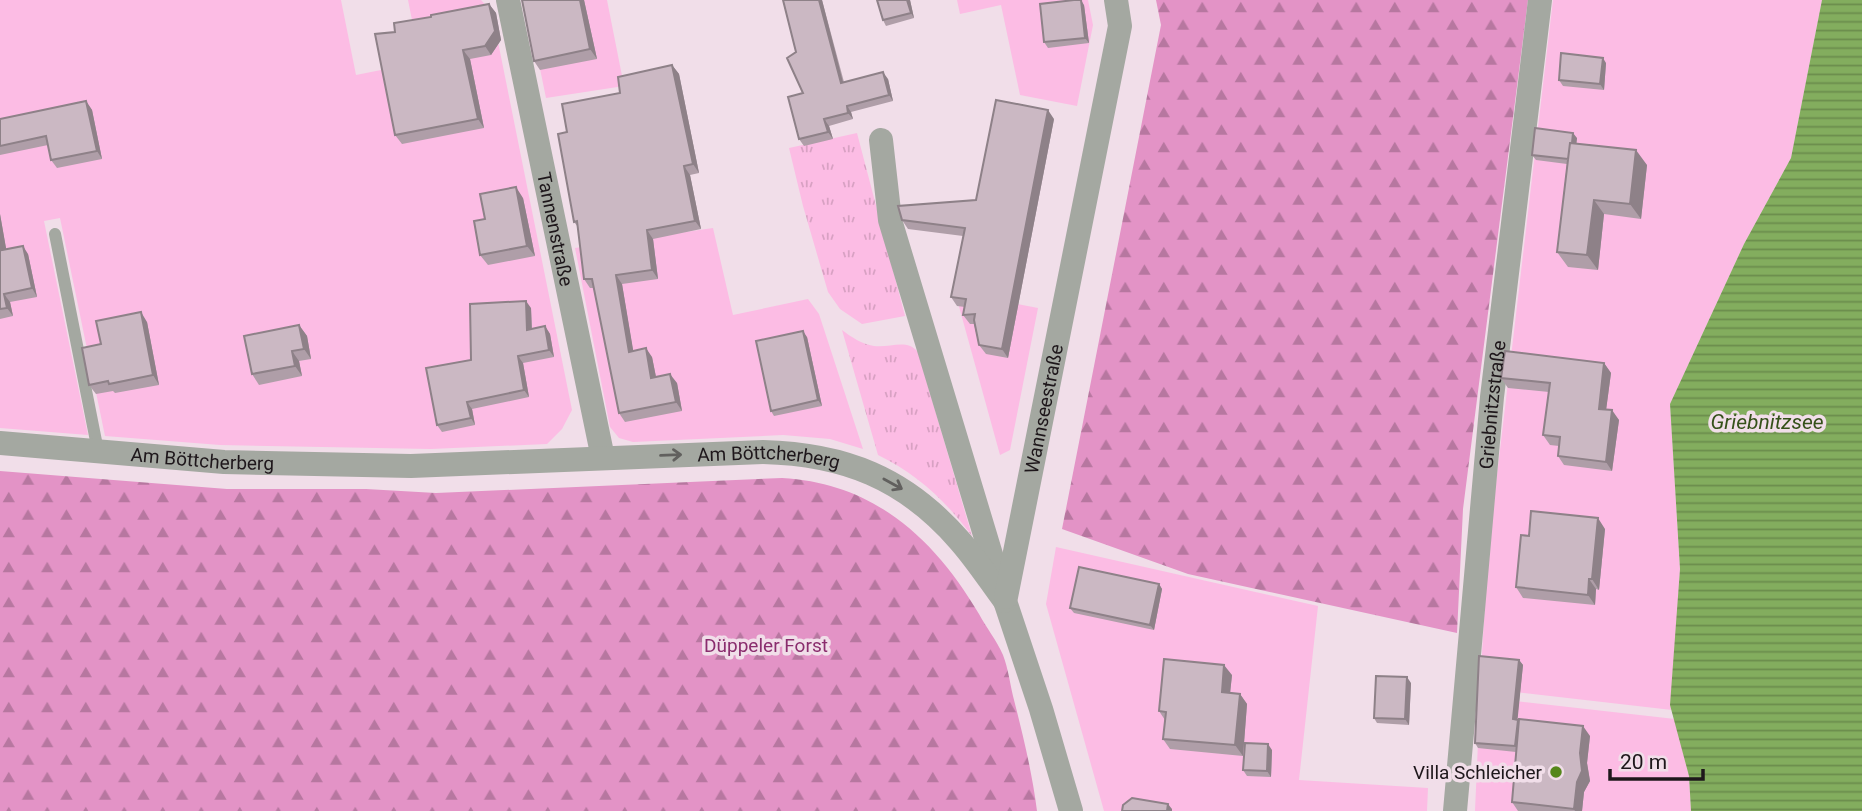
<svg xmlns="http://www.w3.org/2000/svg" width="1862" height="811" font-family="Roboto,sans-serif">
<defs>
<pattern id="grass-tufts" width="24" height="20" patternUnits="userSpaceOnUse" patternTransform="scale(1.75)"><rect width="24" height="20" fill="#fcbce4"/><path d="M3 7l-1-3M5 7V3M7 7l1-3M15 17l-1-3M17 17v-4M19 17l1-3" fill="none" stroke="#d8a1c3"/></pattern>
<pattern id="forest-firs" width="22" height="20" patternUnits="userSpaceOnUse" patternTransform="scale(1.75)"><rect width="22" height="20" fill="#e393c6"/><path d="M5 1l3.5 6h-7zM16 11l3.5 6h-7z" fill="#b777a0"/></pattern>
<pattern id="water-rules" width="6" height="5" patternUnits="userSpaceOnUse" patternTransform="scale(1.75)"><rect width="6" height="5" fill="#83ad5e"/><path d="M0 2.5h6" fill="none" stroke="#6b8c4d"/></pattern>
</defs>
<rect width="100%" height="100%" fill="#f1dee9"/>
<path fill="url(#grass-tufts)" d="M857,133L905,316L862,324L840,309L828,292L803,206L789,148Z
M842,330C851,337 862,344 874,346C890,348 907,338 918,352L972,536C946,501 917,474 878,455Z"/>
<path fill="url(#forest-firs)" d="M1156,0H1528L1463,509L1457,633L1188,574L1062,529L1161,25Z
M0,471L227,489H366L436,493L782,478C874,483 934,538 979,614C986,627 997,641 1003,655C1008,668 1010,683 1013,696C1023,735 1032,772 1037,811H0Z"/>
<path fill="#fcbce4" d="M0,0H341L356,75L406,65L414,30L408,0H481L492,12L572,410L562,429L547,444L431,449L220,445L105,436L60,218L44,221L88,435L0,428Z
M526,0H607L624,86L546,98Z
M957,0H1088L1093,25L1077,106L1020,95L1001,5L960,14Z
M1553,0H1822L1791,158L1744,244L1670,404L1680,569L1672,710L1480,688L1488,552Z
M713,228L733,315L808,299L819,314L863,449L830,439L783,435L633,442L619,438L610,427L575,248Z
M955,292L1038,308L1010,450L1000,455Z
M1056,547L1318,606L1299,780L1428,788L1427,811H1104L1046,604Z
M1480,697L1675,719L1689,776L1691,811H1475Z"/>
<path fill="url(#water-rules)" d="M1822,0H1862V811H1691L1689,776L1670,705L1680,569L1670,404L1744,244L1791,158Z"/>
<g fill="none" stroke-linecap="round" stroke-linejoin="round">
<path stroke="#a4a8a1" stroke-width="12" d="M55,234L98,451"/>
<g stroke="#a4a8a1" stroke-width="24">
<path id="s1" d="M508,0L603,458"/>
<path d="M881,140L890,220L1005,601L1041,709L1071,811"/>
<path id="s2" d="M0,443L224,462L411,466L763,452C844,454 905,478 959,540C976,559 990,581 1005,601"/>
<path id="s3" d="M1006,597L1120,26L1116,0"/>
<path id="s4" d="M1455,811L1492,397L1540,0"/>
</g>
</g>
<path fill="#af9ea8" d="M584,0L597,59L540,70L534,61Z
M822,0L844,82L888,79L893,101L851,112L853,119L829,126L833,139L804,146L799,139L803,93L796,52Z
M910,0L914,18L886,26L883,20Z
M489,4L496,13L501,40L491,55L470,59L484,128L402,144L395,135V32L431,17Z
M1084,5L1089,43L1048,48L1044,42Z
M1606,63L1604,90L1563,86L1559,80Z
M672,65L679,74L699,173L690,175L701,229L653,239L658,279L622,284L633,351L652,357L656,377L677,383L682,411L625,422L619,413L594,288H590L584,279L578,227L574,222L567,132L620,93Z
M86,101L92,110L102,159L57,168L51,160L48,145L0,155V119Z
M1054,119L1008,358L986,354L979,345L974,324H970L963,315L965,307L957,306L951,297L963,236L908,229L902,220L976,200Z
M1577,138L1576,144L1647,165L1641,219L1604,214L1598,270L1568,267L1557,252L1567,164L1536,160L1532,155Z
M523,198L535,256L488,265L480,255L485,219Z
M0,214L6,249L28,254L37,297L10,302L13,316L0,319Z
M531,308L532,329L545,326L550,334L554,357L523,363L529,397L472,409L475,425L442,432L437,425L471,360Z
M147,322L159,385L115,393L113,391L96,394L89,385L101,344Z
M299,325L307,336L311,359L299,361L302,376L259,385L252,374Z
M807,337L822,406L774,416L771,411Z
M1604,363L1611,373L1606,410L1619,420L1612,471L1564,465L1558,456L1559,446L1550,445L1543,435L1549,392L1508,388L1501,378Z
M1605,529L1599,590L1596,589L1595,605L1523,598L1516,587L1529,536Z
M1159,584L1162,589L1154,630L1074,613L1070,608Z
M1519,660L1523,665L1517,720L1590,736L1587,763L1590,781L1584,792L1582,811H1518L1512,802L1516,752L1478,748L1475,743Z
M1232,675L1230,693L1240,694L1247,704L1243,756L1170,749L1163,739L1165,720L1159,711Z
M1411,683L1409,725L1377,723L1374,718Z
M1272,750L1271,777L1247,776L1243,770Z"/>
<path fill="#8e8188" d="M580,0H584L597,59L590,49Z
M819,0H822L845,90L841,83Z
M907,0H910L914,18L911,13Z
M1081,0L1084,5L1089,43L1085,38Z
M489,4L496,13L501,40L491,55L485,46Z
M463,50L470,59L484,128L478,119Z
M1603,58L1606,63L1604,90L1600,84Z
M672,65L679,74L699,173L693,164Z
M883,72L888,79L893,101L889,95Z
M86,101L92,110L102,159L97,151Z
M847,106L851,112L853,119L848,113Z
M1048,110L1054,119L1008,358L1002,349Z
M824,119L829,126L833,139L828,132Z
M1573,133L1577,138L1574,165L1570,159Z
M1636,150L1647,165L1641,219L1630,204Z
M684,166L690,175L701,229L695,221Z
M516,187L523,198L535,256L527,246Z
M1594,200L1604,214L1598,270L1587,255Z
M0,214L8,259L2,250L0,240Z
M647,230L653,239L658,279L652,270Z
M23,246L28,254L37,297L32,288Z
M616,275L622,284L635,361L629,352Z
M4,294L10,302L13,316L7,308Z
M526,301L531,308L532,337L527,330Z
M141,312L147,322L159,385L153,375Z
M299,325L307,336L311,359L304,349Z
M545,326L550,334L554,357L549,350Z
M803,331L807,337L822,406L818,400Z
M646,348L652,357L658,387L651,378Z
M292,351L299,361L302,376L295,366Z
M518,356L523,363L529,397L524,390Z
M1604,363L1611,373L1605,418L1599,409Z
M670,374L677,383L682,411L676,402Z
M467,402L472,409L475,425L471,418Z
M1612,410L1619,420L1612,471L1606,462Z
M1598,518L1605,529L1599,590L1592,579Z
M1589,579L1596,589L1595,605L1588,595Z
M1159,584L1162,589L1154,630L1150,625Z
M1519,660L1523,665L1517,725L1513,719Z
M1224,665L1232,675L1229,703L1222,692Z
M1407,677L1411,683L1409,725L1405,719Z
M1240,694L1247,704L1243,756L1235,745Z
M1583,726L1590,736L1587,763L1590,781L1584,792L1582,811H1575L1574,809Z
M1268,744L1272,750L1271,777L1267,771Z
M1168,804L1172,809V811H1167Z"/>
<path fill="#cbb8c3" stroke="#8e8188" stroke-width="2" d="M522,0H580L590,49L534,61Z
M783,0H819L841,83L883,72L889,95L847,106L848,113L824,119L828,132L799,139L788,97L803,93L787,58L796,52Z
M877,0H907L911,13L883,20Z
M1074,0H1081L1085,38L1044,42L1040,4Z
M489,4L495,31L485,46L463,50L478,119L395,135L375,34L395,32L394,23L431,17V15Z
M1561,53L1603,58L1600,84L1559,80Z
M672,65L693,164L684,166L695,221L647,230L652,270L616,275L629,352L646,348L651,378L670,374L676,402L619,413L592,279H584L577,221L574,222L558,134L567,132L562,104L620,93L618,77Z
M996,100L1048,110L1002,349L979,345L974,320L975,314L963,315L966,299L951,297L965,228L902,220L898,206L976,200Z
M86,101L97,151L51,160L46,136L0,146V119Z
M1535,128L1573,133L1572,143H1570L1568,159L1532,155Z
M1570,143L1636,150L1630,204L1594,200L1587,255L1557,252Z
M516,187L527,246L480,255L474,221L485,219L480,194Z
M0,240L2,250L23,246L32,288L4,294L7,308L0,309Z
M526,301L527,330L545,326L549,350L518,356L524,390L467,402L471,418L437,425L426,368L471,360L470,304Z
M141,312L153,375L109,384L108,381L89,385L82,348L101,344L96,321Z
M299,325L304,349L292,351L295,366L252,374L244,336Z
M803,331L818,400L771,411L756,341Z
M1505,351L1604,363L1599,409L1612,410L1606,462L1558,456L1560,437L1543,435L1550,383L1501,378Z
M1531,511L1598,518L1592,579H1589L1588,595L1516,587L1521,535L1529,536Z
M1079,567L1159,584L1150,625L1070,608Z
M1479,656L1519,660L1513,719L1518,720L1515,746L1475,743Z
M1164,659L1224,665L1222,692L1240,694L1235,745L1163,739L1166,712L1159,711Z
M1376,676L1407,677L1405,719L1374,718Z
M1519,719L1583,726L1580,753L1582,771L1577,782L1574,809L1512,802Z
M1245,743L1268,744L1267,771L1243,770Z
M1132,798L1168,804L1167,811H1122L1123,805Z"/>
<defs><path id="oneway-shaft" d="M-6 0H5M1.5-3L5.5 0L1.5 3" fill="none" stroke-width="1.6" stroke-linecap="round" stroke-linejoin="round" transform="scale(1.75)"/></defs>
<g stroke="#61605e">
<use href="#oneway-shaft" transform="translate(671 455) rotate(-2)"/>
<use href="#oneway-shaft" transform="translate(893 484) rotate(29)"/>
</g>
<circle fill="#55871b" stroke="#f1dee9" stroke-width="2.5" cx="1556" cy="772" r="7"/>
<g text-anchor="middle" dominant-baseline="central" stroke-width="7" stroke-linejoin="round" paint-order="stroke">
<g font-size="19" fill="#1e171b" stroke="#f1dee9">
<text stroke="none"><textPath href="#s1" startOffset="234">Tannenstraße</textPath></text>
<text stroke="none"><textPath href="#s4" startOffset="408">Griebnitzstraße</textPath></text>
<text stroke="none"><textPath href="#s3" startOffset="192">Wannseestraße</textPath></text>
<text stroke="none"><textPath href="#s2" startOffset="203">Am Böttcherberg</textPath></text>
<text stroke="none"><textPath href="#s2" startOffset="770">Am Böttcherberg</textPath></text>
</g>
<g font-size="19" fill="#8a2d6e" stroke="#f1dee9">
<text x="766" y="645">Düppeler Forst</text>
</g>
<g font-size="19" fill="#1e171b" stroke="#f1dee9" text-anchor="end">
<text x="1542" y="772">Villa Schleicher</text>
</g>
<g font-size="21" font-style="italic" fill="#35511a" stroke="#f1dee9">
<text x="1767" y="422">Griebnitzsee</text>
</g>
</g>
<path d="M1610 769v10h93v-10" fill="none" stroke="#1e171b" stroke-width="3.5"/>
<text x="1620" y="769" font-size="21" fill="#1e171b" stroke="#f1dee9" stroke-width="5" paint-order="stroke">20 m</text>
</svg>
